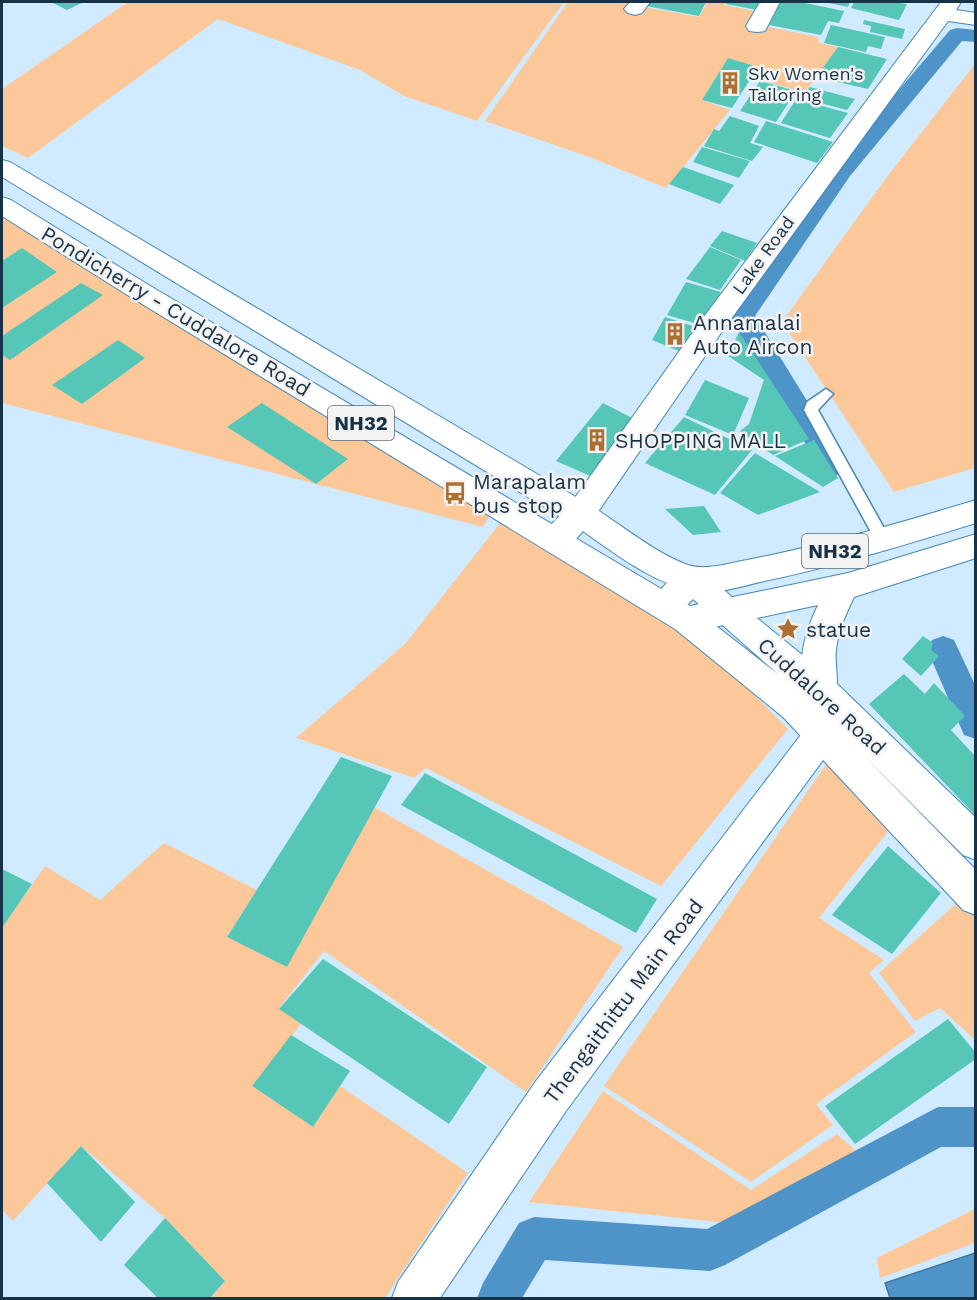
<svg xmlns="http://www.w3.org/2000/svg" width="977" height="1300" font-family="'Work Sans',sans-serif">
<rect width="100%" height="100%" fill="#d0eaff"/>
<path fill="#fdc899" d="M128,2H564L477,121L404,96L360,70L218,19L28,158L2,146V89Z
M568,2H639L643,7L699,17L707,2H726L725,5L760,12L754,27L766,30L768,27L818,37L819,43L838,47L805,92L754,79L758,67L728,59L702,100L730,110L666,188L592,158L485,121Z
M975,64V468L894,492L782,322L889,174Z
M2,214L492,511L483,527L2,403Z
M504,518L650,608L742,682L788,729L661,886L426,768L414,778L296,738L405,644Z
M827,763L890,829L819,918L884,960L869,973L916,1032L816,1104L833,1125L751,1182L604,1086Z
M374,807L623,947L526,1092L324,951L279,1008L301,1024L253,1086L313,1127L340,1086L468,1173L385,1298H211L225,1281L165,1218L81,1146L13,1221L2,1210V928L45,866L100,900L164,843L257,890L227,937L287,967Z
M961,899L975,914V1038H973L940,1008L915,1021L879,973Z
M603,1091L751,1190L837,1134L863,1157L746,1225L529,1202Z
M975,1209V1243L880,1278L877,1258Z"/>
<path fill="#4f94c8" stroke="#3e77a1" stroke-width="1.5" d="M975,1253V1298H890L885,1283Z"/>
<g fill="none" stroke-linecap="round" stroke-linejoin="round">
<path fill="#4f94c8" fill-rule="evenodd" d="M957,28L976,30V42L962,41L850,176L755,316L847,466L843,473L833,476L823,473L729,316L834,166L950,30Z
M943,636L954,640L976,687V739L964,735L927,649L932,640Z
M938,1107H976V1147H941L725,1265L710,1271L545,1260L522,1298H477L483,1283L519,1223L534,1217L707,1229Z"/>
</g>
<path fill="#56c6b6" d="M51,2H84L67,10Z
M648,2H706L699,16L646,6Z
M727,2H760L757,10L726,4Z
M781,2H800L844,11L839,23L828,21L821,35L769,25Z
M824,2H850L848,7Z
M854,2H893L907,4L899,20L851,8Z
M864,20L905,29L902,39L870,32L871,26L863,24Z
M831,25L885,37L881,49L868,46L866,52L824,43Z
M838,47L887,59L868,89L816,77Z
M728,58L758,67L732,108L702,100Z
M760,81L796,91L776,122L740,111Z
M810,87L855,99L847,110L801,98Z
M796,99L848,113L830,138L781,123Z
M730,116L759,126L750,143L763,147L752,161L704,146L714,129L719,131Z
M766,121L833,142L817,163L754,142Z
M702,147L750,161L739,178L693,162Z
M683,167L734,185L720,204L669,184Z
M722,231L757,243L745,261L710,246Z
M710,247L741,260L720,290L686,279Z
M22,248L57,272L2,308V261Z
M686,282L721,292L701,325L667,315Z
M81,283L103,295L10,360L2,355V336Z
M665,317L699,328L684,353L652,340Z
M739,332L809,439L773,455L740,431L749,424L764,380L728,356Z
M118,340L145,358L82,404L52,385Z
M705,380L749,398L733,435L685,415Z
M262,403L348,459L316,484L227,427Z
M603,403L636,420L595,478L556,461Z
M684,417L752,450L715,495L645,463Z
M814,440L838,478L823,487L775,456Z
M755,453L820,492L758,515L720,493Z
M704,506L721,532L693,535L665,509Z
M923,636L933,643L931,650L939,656L921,676L902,659Z
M904,674L925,694L934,683L965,716L951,730L976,757L974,814L869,704Z
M341,757L392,776L287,967L227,937Z
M425,773L657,899L636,933L401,805Z
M888,846L941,893L892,954L832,915Z
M2,869L32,884L2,928Z
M323,959L487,1067L449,1124L279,1009Z
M948,1019L976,1053V1059L855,1144L825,1106Z
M291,1035L350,1071L313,1127L252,1086Z
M81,1146L135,1202L101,1242L47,1183Z
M165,1218L225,1281L210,1298H158L124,1265Z"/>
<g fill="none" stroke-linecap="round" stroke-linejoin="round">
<g stroke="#4586b6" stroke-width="3">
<path id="lane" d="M826,389L833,394L818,410L890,539L887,543H877L804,410L807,402Z"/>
</g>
<g stroke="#4586b6" stroke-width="2">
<path id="street" d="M630,2H650L642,13L635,15L628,13L624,9Z
M760,2H780L765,31L757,32L749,31L746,26Z
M941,2H961L956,10L976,13V25L948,21L723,330L591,522C576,538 568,555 545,547L541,539L545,531L569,506L703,318Z
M842,702L854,707L859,717L854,727L834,745L566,1111L440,1298H392L398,1282L536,1081L810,723L830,707Z"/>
</g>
<g stroke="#4586b6" stroke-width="2">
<path id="secondary" d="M692,566L703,570L736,601L833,680L976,818V860L963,855L862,754L976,870V915L963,910L783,717L675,629L670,620L671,617L666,619L655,615L650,606C658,590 675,572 692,566ZM693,599L779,675L697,611L685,607Z"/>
</g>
<g stroke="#4586b6" stroke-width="2">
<path id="highway" d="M2,160L10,162L591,506C622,525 653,552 688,565C706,571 729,563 747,560C824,545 900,523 976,500V523C904,545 833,567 760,582C739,587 714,595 692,591C646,581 608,547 569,522L2,177Z
M2,197L11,200L147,284L690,606L848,573L976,534V558L854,597C846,614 838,631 836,650C834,667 841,684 833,700L821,704L809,700C794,669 804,634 818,605L686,633L675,629L129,296L2,216Z"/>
</g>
<use href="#lane" fill="#fff" fill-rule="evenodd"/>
<use href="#street" fill="#fff" fill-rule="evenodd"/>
<use href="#secondary" fill="#fff" fill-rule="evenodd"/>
<use href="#highway" fill="#fff" fill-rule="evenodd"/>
</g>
<defs>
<g id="building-bare" transform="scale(1.8)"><path d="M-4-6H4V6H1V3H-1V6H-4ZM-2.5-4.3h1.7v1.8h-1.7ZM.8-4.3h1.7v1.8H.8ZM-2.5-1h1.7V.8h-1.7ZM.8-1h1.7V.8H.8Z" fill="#ad7033" stroke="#f3f3f3" stroke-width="2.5" paint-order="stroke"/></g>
<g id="bus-bare" transform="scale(1.8)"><path d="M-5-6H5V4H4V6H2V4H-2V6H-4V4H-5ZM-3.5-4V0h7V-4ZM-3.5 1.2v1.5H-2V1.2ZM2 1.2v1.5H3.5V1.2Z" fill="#ad7033" stroke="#f3f3f3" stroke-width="2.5" paint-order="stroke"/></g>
<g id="sight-bare" transform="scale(1.8)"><path d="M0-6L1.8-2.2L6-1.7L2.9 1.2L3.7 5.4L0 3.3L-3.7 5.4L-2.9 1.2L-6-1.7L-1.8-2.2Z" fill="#ad7033" stroke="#f3f3f3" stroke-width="2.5" paint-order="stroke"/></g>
</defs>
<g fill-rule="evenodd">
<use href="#building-bare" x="730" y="83"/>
<use href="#building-bare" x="675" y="334"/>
<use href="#building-bare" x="597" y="440"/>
<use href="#bus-bare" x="455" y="493"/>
<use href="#sight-bare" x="788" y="629"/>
</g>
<g text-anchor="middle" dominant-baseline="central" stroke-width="5" stroke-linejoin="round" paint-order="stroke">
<g font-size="18" fill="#173246" stroke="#f3f3f3" text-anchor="start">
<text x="748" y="73">Skv Women's<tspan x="748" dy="21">Tailoring</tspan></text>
</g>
<g font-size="18" fill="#173246" stroke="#f3f3f3">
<text transform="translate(763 255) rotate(-54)">Lake Road</text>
</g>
<g fill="#f3f3f3" stroke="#596c7a" stroke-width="1.5">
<rect x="328" y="406" width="66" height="34" rx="4.5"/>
<rect x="802" y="534" width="66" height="34" rx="4.5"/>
</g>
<g font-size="20" font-weight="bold" fill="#173246">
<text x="361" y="423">NH32</text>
<text x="835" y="551">NH32</text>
</g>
<g font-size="21" fill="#173246" stroke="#f3f3f3">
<text transform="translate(176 311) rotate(31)">Pondicherry - Cuddalore Road</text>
<text transform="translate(822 696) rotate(42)">Cuddalore Road</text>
<text transform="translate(623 1001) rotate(-53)">Thengaithittu Main Road</text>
</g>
<g font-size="21" fill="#173246" stroke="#f3f3f3" text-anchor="start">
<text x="693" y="322">Annamalai<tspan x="693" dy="24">Auto Aircon</tspan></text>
<text x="615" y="440">SHOPPING MALL</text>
<text x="473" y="481">Marapalam<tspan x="473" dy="24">bus stop</tspan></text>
<text x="806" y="629">statue</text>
</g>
</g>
<rect width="977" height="1300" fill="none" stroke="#173246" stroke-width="6"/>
</svg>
